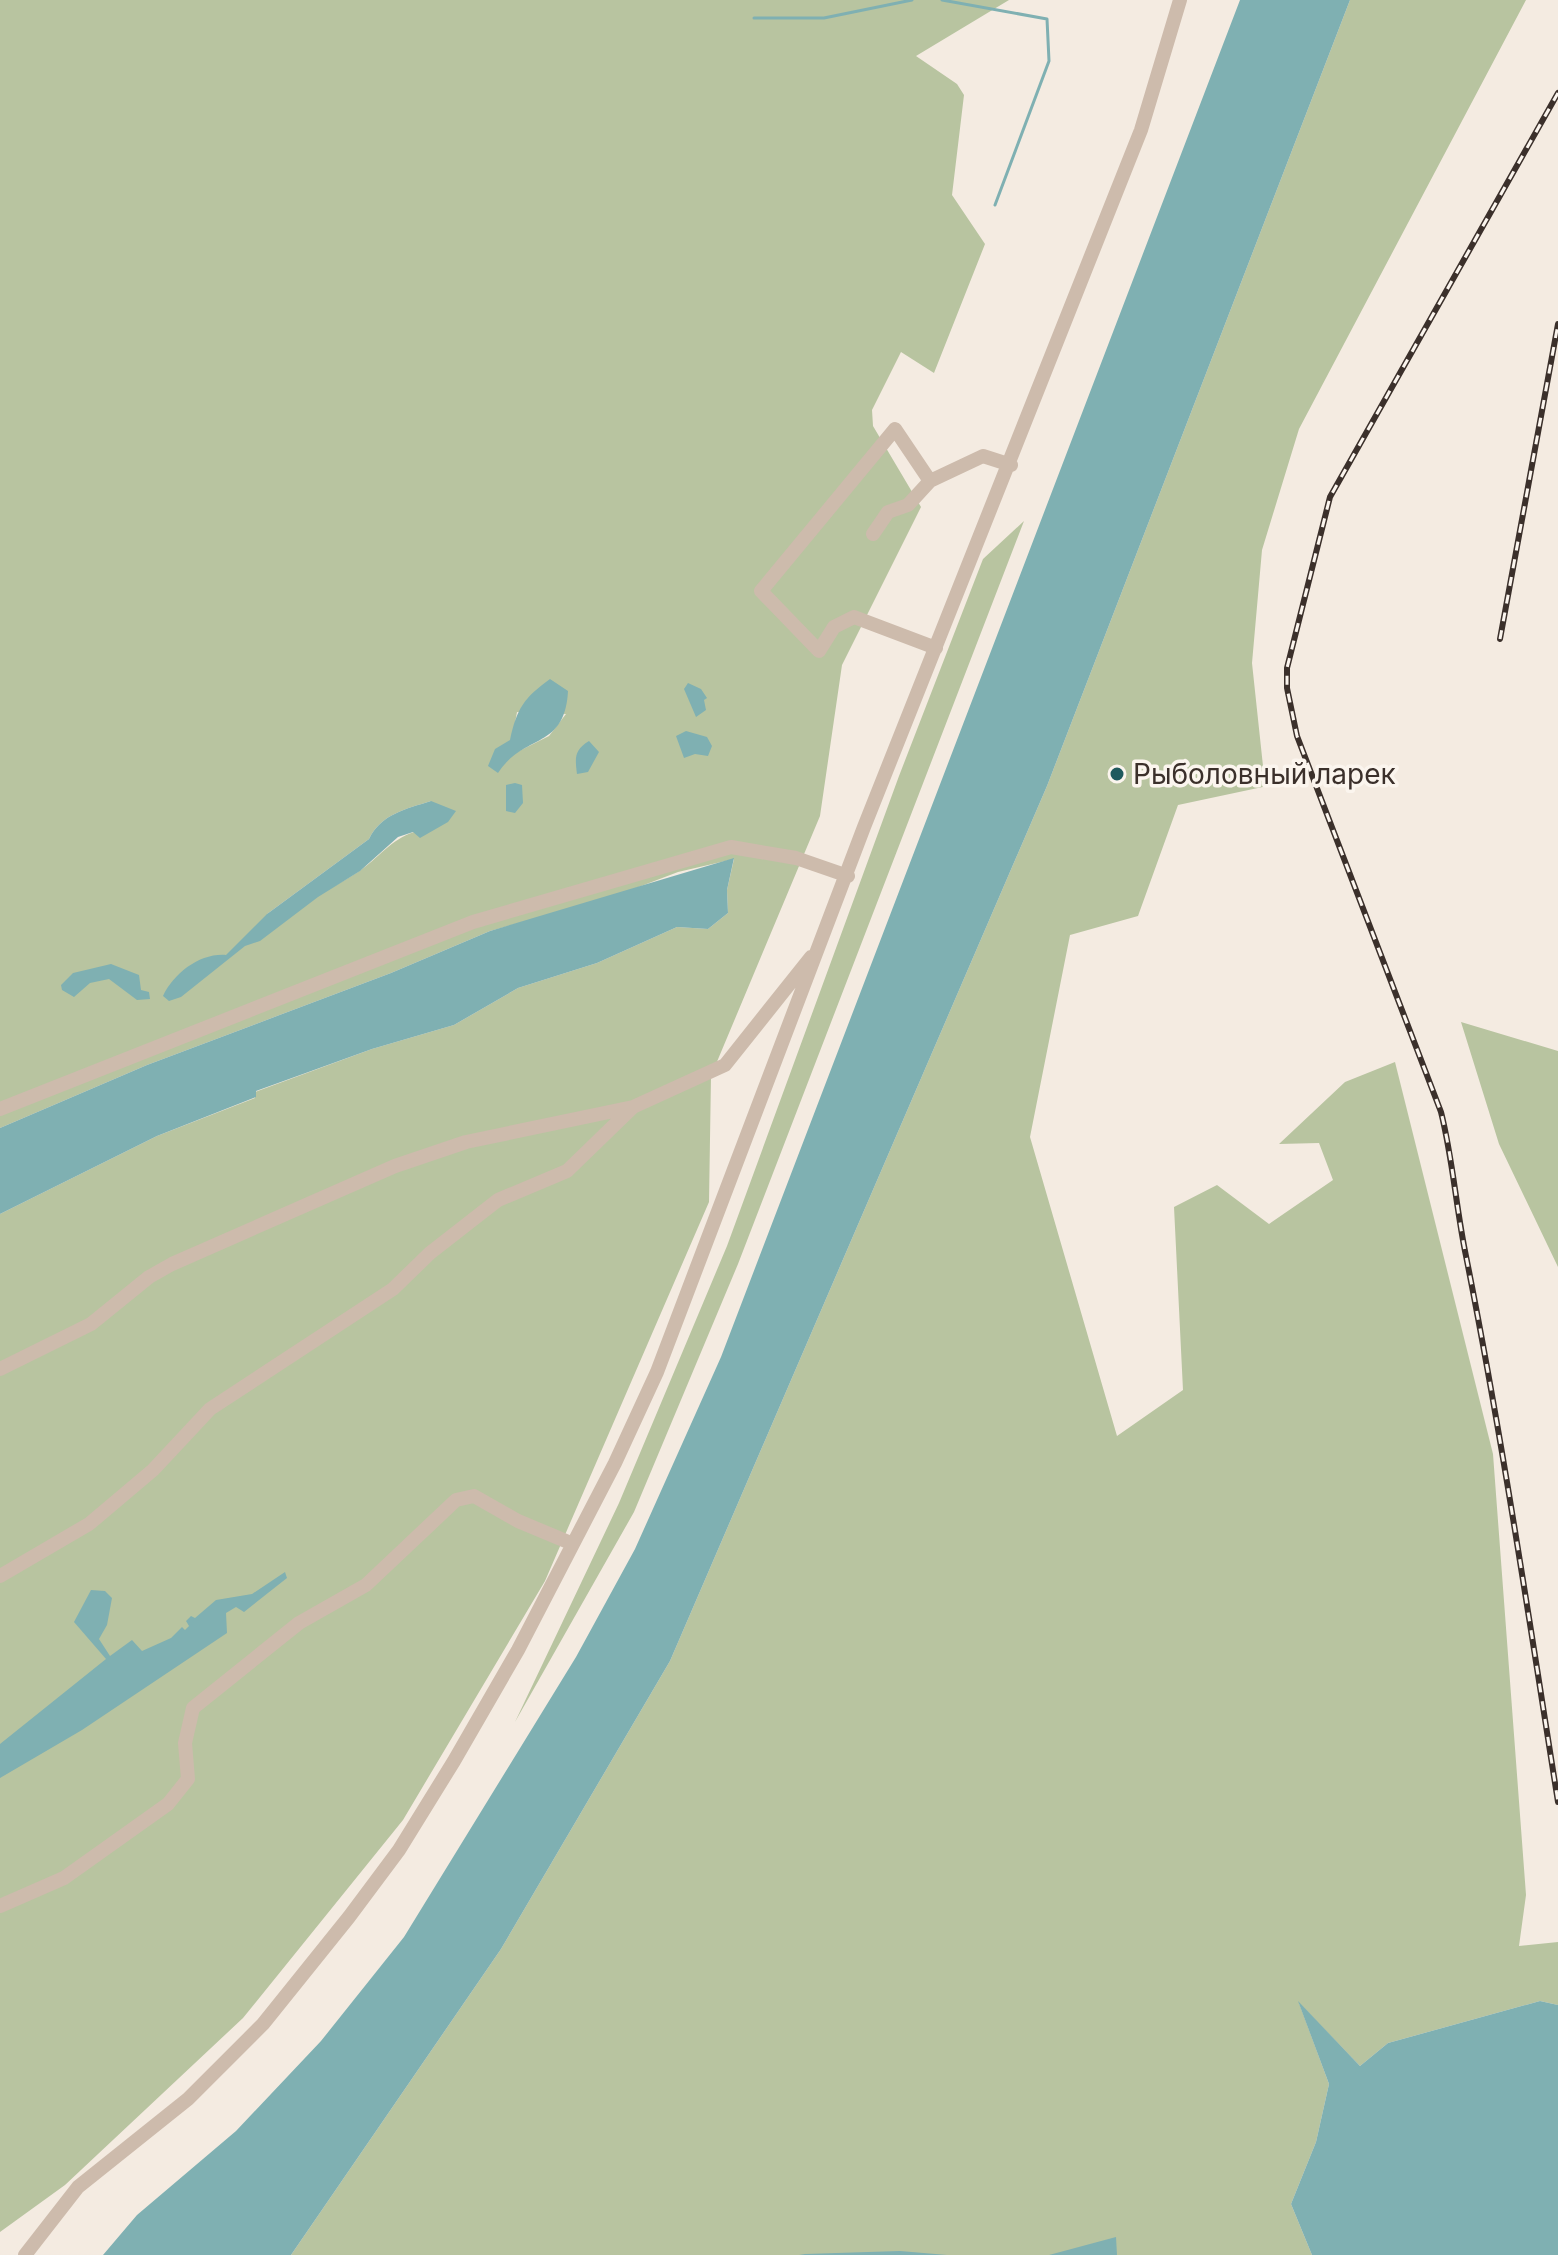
<svg xmlns="http://www.w3.org/2000/svg" width="1558" height="2255" font-family="Inter,sans-serif">
<rect width="100%" height="100%" fill="#f4ebe1"/>
<path fill="#b8c4a0" fill-rule="evenodd" d="M0,0H1009L916,56L957,84L964,95L952,195L985,244L934,373L901,352L872,410L873,426L921,507L842,665L820,816L711,1076L709,1202L545,1581L403,1820L243,2018L65,2185L0,2232V1214L157,1136L255,1098V1092L372,1049L454,1025L518,988L597,963L677,927L708,929L728,913L727,890L734,859L678,872L615,896L490,931L391,973L147,1065L0,1128ZM517,712L566,714L549,736L509,756ZM431,801L414,832C391,839 378,859 358,872C329,891 300,903 267,914L369,839C381,814 406,809 431,801Z
M1350,0H1526L1299,429L1262,550L1252,663L1263,766L1272,785L1178,805L1138,916L1070,935L1030,1137L1117,1436L1183,1390L1174,1207L1217,1185L1269,1224L1333,1180L1319,1143L1279,1144L1345,1082L1395,1062L1493,1454L1526,1895L1519,1946L1558,1942V2005L1540,2001L1388,2043L1360,2066L1299,2003L1329,2084L1316,2142L1291,2204L1312,2255H291L501,1949L670,1661L1047,786Z
M1024,521L738,1264L634,1512L515,1722L619,1503L727,1246L899,776L983,559Z
M1461,1022L1558,1051V1267L1499,1144Z"/>
<path fill="#7fb0b2" d="M1240,0H1350L1047,786L670,1661L501,1949L291,2255H103L137,2215L236,2131L321,2041L404,1937L576,1657L635,1549L721,1357Z
M550,679L568,691C565,750 524,733 498,773L488,766L495,749L510,740C517,708 524,698 550,679Z
M688,683L701,689L707,698L704,700L706,710L696,717L684,689Z
M686,731L707,737L712,746L708,756L695,754L684,758L676,736Z
M589,741L599,752L588,772L577,774C575,758 574,750 589,741Z
M515,783L522,785L523,803L515,813L506,811V785Z
M431,801L456,811L448,822L420,838L413,832L398,837L360,871L318,897L260,941L245,946L181,997L169,1001L163,996C174,973 200,953 226,955L267,914L369,839C381,814 406,809 431,801Z
M734,858L727,890L728,913L708,929L677,927L597,963L518,988L454,1025L372,1049L256,1091V1097L157,1136L0,1214V1128L147,1065L391,973L490,931Z
M111,964L139,975L141,990L149,992L150,999L137,1000L109,979L90,983L74,997L62,990L61,985L73,973Z
M285,1572L287,1578L244,1612L236,1607L226,1613L227,1633L82,1730L0,1778V1744L106,1659L74,1622L91,1590L105,1591L112,1598L107,1625L99,1639L110,1656L132,1640L142,1651L171,1638L182,1627L185,1630L189,1626L186,1621L191,1616L195,1618L216,1600L252,1594Z
M1298,2001L1360,2066L1388,2043L1540,2001L1558,2005V2255H1312L1291,2204L1316,2142L1329,2084Z
M1116,2237L1117,2255H1049Z
M900,2251L947,2255H799L805,2254Z"/>
<g fill="none" stroke-linecap="round" stroke-linejoin="round">
<path stroke="#7fb0b2" stroke-width="3" d="M942,0L1047,19L1049,61L995,205
M754,18H824L912,0"/>
<path stroke="#cdbbac" stroke-width="14" d="M930,481L895,429L761,591L819,651L834,627L854,617L936,648
M873,534L888,512L908,505L930,481L983,456L1011,465
M0,1109L473,922L731,847L796,858L848,876
M0,1369L91,1324L149,1277L172,1264L395,1166L466,1142L633,1107L725,1065L811,957
M0,1576L89,1524L153,1470L210,1409L393,1289L430,1253L498,1200L567,1171L633,1107
M0,1906L64,1878L168,1804L188,1779L185,1743L193,1708L299,1623L366,1585L456,1500L474,1496L518,1521L573,1544
M25,2255L78,2187L188,2099L263,2024L349,1917L399,1850L454,1761L518,1650L615,1463L657,1372L864,827L1141,130L1180,0"/>
<g stroke="#3b302b" stroke-width="6">
<path id="rail" d="M1558,93L1330,497L1287,668V688L1297,736L1441,1112C1453,1160 1456,1208 1466,1256C1502,1437 1529,1619 1558,1802
M1500,639L1558,324"/>
</g>
<use href="#rail" stroke="#fbf5ee" stroke-width="3" stroke-dasharray="9" stroke-linecap="butt"/>
</g>
<circle fill="#1f5a5e" stroke="#fbf5ee" stroke-width="3" cx="1117" cy="774" r="8"/>
<g text-anchor="middle" dominant-baseline="central" stroke-width="7" stroke-linejoin="round" paint-order="stroke">
<g font-size="28" fill="#3b302b" stroke="#fbf5ee" text-anchor="start">
<text x="1133" y="774">Рыболовный ларек</text>
</g>
</g>
</svg>
